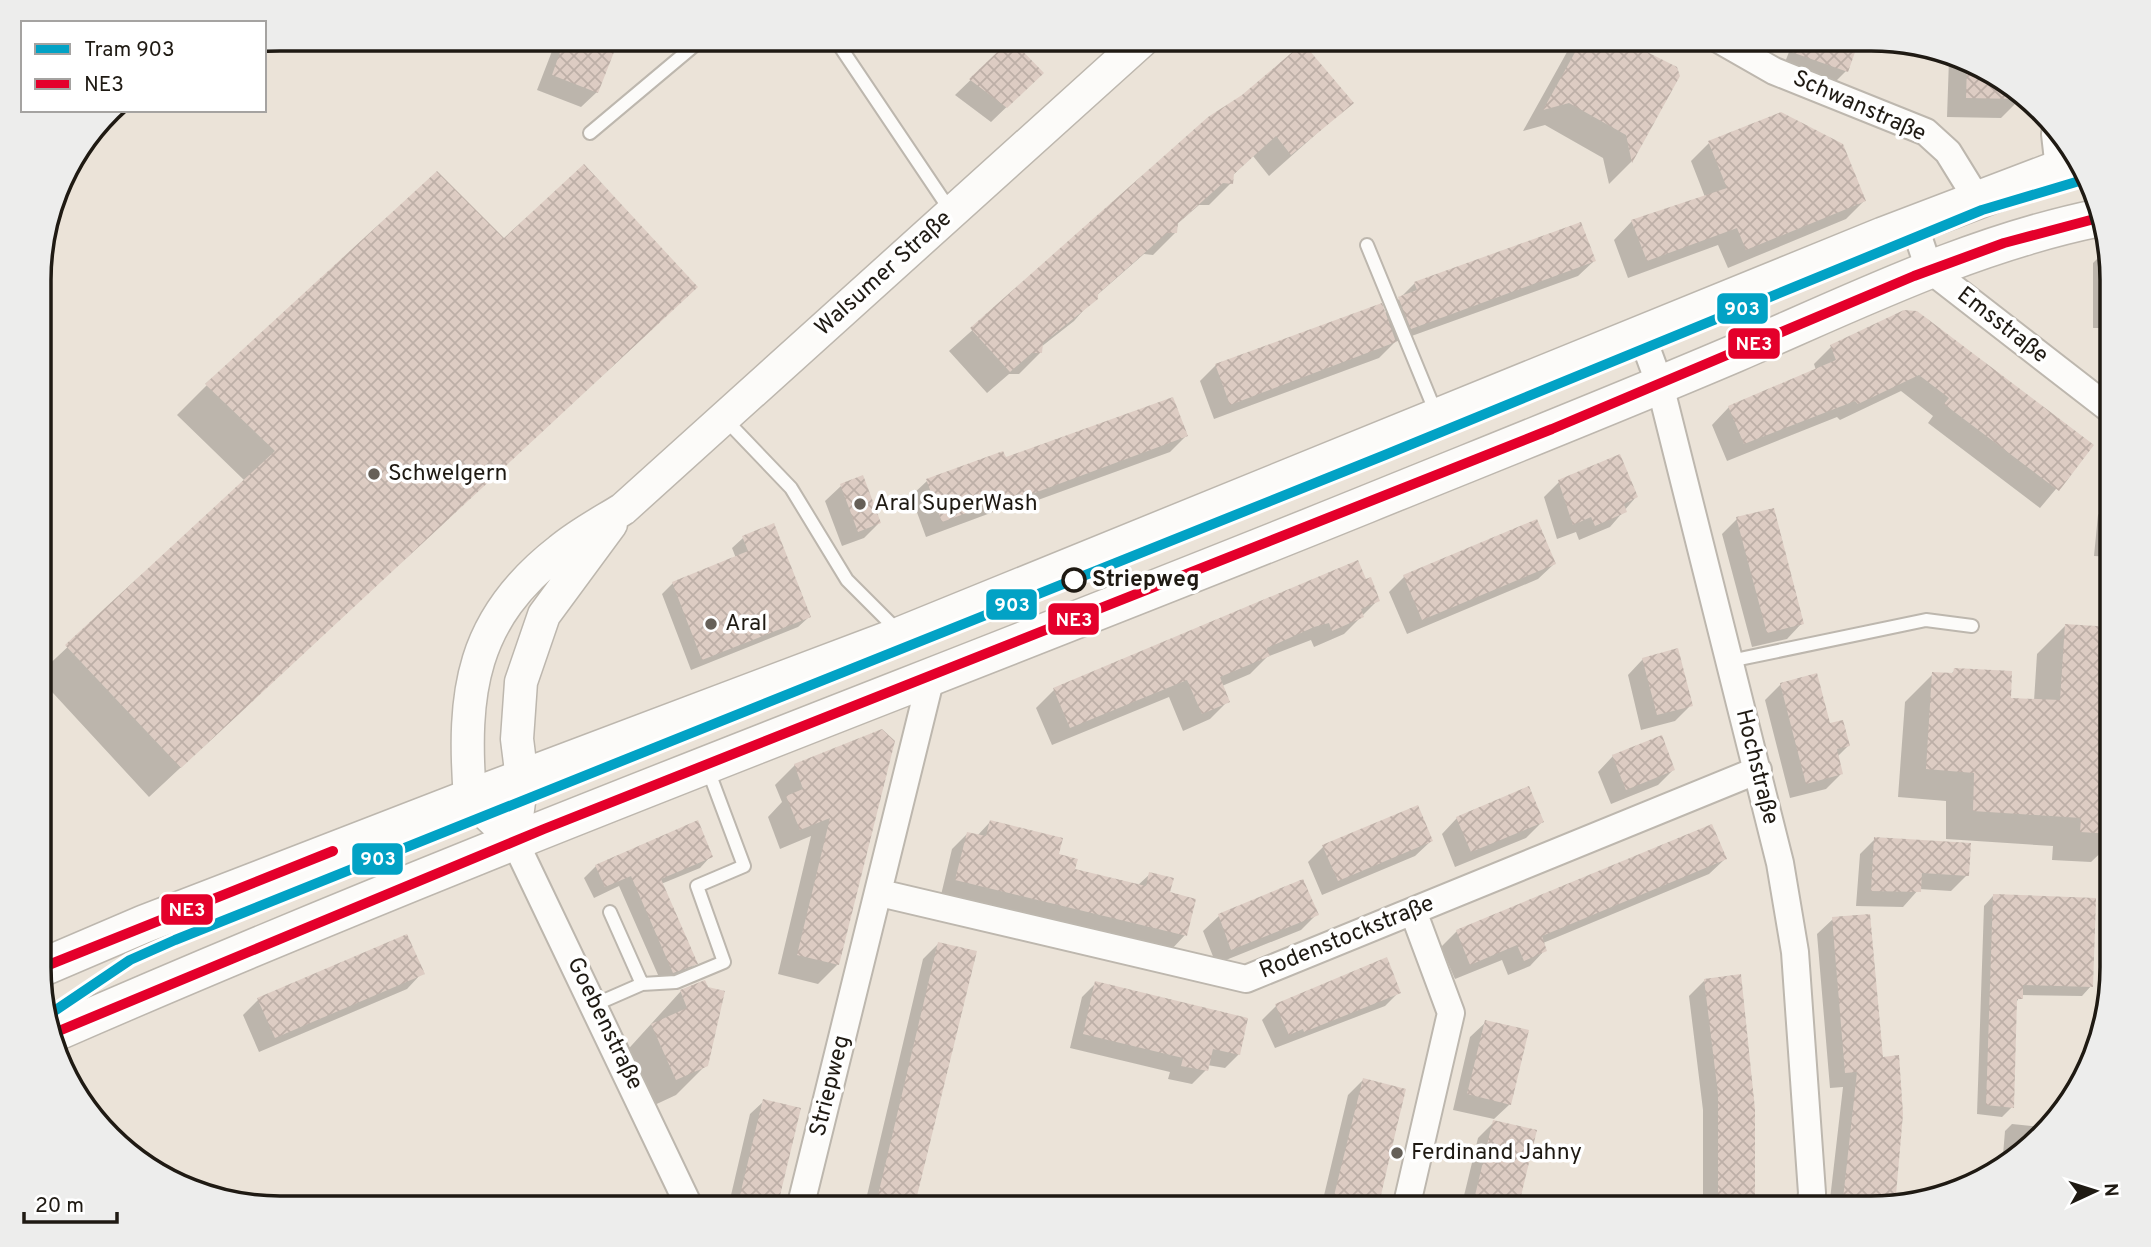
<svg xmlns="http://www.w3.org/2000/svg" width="2151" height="1247" font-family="Overpass,sans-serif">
<defs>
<pattern id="building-cross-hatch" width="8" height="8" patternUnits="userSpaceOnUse" patternTransform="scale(1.75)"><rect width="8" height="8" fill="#ddccc3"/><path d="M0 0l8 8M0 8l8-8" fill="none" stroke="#bdafa7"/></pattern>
</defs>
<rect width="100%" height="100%" fill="#ebe3d8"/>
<path fill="#0003" d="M562,39H590L597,92L581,107L537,90L554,46Z
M1473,39H1484L1480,43Z
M1580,39H1620L1678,76L1631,162L1609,184L1603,158L1545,125L1523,131L1567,52Z
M1794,39L1846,71L1831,86L1782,70Z
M1011,41L1042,73L991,122L955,95Z
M1949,59L1992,71L2020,99L2001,118L1947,117Z
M1351,103L1269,176L1253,156L1232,176L1231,183L1209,205H1199L1176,225L1175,233L1153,255L1144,254L1096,296L1074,321L1041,347V352L1019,374H1009L987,393L949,351L1209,119Z
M1709,143L1864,201L1846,219L1728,268L1718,245L1628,278L1614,240L1632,221L1705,197L1691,161Z
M504,240L696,287L149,797L41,680V672L245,481L177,415L207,385Z
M2107,249L2112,264V328H2093V263Z
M1594,261L1578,276L1395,342L1379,358L1214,419L1200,381L1216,365L1384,314L1415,283Z
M1905,312L2092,446L2040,508L1928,423L1933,416L1901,391L1840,420L1837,417L1727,461L1712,425L1729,407L1816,370L1814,364L1831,347Z
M1186,436L1170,452L1005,512L1004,508L926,537L911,496L927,481L1005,459Z
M862,478L879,523L864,538L842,546L825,501L841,486Z
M1559,482L1636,497L1610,527L1579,540L1576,532L1557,539L1544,497Z
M2112,496V557L2094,556L2098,515Z
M1737,519L1802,623L1787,639L1752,647L1722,534Z
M743,538L809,617L798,627L691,670L662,594L673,583L736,558L732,548Z
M1554,564L1538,579L1407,634L1389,592L1404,577Z
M1365,582L1378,600L1344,634L1314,647L1311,640L1267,657L1250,674L1222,686L1228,701L1210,719L1183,731L1169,697L1052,745L1036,708L1054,690Z
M2066,625L2112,628V842L2091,862L2052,860L2053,846L1946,839V801L1898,797L1905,702L1933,674L1950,675L1955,670L2009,700L2034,701L2037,654Z
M1643,659L1691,705L1675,721L1641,730L1628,675Z
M1781,684L1848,746L1837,757L1842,773L1826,789L1790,798L1765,700Z
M881,731L838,964L818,984L778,974L811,836L780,849L768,817L782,802L775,785L795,765Z
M1613,756L1673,770L1658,785L1611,804L1598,772Z
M1457,818L1542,822L1526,838L1455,867L1442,834Z
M990,822L1057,855L1073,870L1137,886L1150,874L1168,893L1185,935L1170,951L941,895L952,849L967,834L977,836Z
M1875,839L1967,875L1951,891L1919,889L1903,907L1856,906L1860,854Z
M1431,841L1415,856L1322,895L1308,862L1323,847Z
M711,856L700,868L661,884L696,963L684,975L662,984L619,886L594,898L584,878L596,866Z
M1725,859L1709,874L1543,943L1545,950L1530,966L1508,975L1502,960L1455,979L1441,947L1457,931Z
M1302,881L1317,914L1301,930L1216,964L1203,931L1219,916Z
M1993,896L2091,986L2082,996L2021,995L2015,1004L2012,1107L2002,1117L1977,1114L1984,906Z
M1833,919L1902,1114L1890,1207L1887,1208H1829L1843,1087L1830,1088L1817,934Z
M938,944L975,953L913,1208H864L923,959Z
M422,973L407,989L259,1052L243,1015L258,1000Z
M1705,980L1753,1109L1754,1208H1703V1110L1689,996Z
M704,982L706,1065L676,1095L646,1109L622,1056L681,991Z
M1096,983L1239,1054L1225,1068L1207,1065L1206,1070L1192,1084L1168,1079L1170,1072L1070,1048L1082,997Z
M1399,992L1385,1006L1275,1048L1262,1020L1276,1006Z
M1486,1022L1510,1104L1494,1119L1453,1110L1470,1037Z
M1363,1080L1404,1090L1376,1208H1321L1348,1095Z
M764,1101L776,1203L771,1208H728L750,1114Z
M1494,1122L1534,1132L1516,1208H1461L1478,1138Z
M2012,1124L2042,1127L2002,1167L2005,1131Z"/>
<path fill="url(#building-cross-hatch)" d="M565,38H595L616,47L598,93L552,75Z
M1583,38H1627L1629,43L1677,67L1680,76L1632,163L1626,135L1569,103L1543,110Z
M1763,38H1860L1848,72L1763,42Z
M1011,39L1044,73L1007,108L969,79Z
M1303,43L1354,103L1291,155L1276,136L1234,174L1233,184L1223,183L1178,223L1177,233H1167L1098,294V299L1043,343L1042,353H1032L1010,372L970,328L1208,117L1242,95Z
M1967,64L1992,71L2020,99L1966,98Z
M1781,112L1843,144L1866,201L1746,250L1737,228L1647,261L1631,220L1727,188L1708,141Z
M584,164L698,287L181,768L65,645L275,451L205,384L437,171L504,238Z
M1581,222L1596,261L1411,329L1398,297L1417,290L1414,282Z
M1382,303L1396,342L1230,405L1215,364Z
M1904,310L1917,311L2094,445L2059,491L1944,404L1949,398L1919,375L1858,404L1855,401L1744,444L1728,406L1836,360L1830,345Z
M1173,397L1188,436L1021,498L1019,494L942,522L926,479L1003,451L1006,457Z
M1620,454L1638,497L1624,504L1627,512L1595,526L1591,517L1573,525L1558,480Z
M863,475L881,523L858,532L840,484Z
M1774,508L1804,624L1767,633L1736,517Z
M1537,519L1556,564L1422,620L1403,575Z
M774,523L811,617L702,660L672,582L748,551L742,536Z
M1358,560L1366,579L1371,577L1380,601L1361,609L1364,617L1332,631L1329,623L1314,627L1267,648L1270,656L1220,677L1230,702L1202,714L1187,680L1070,728L1053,688Z
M2065,624L2112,627V834L2080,832L2081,818L1973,811L1974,773L1926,769L1932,672L1953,673L1954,668L2012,671L2011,698L2060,700Z
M1678,648L1693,706L1657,715L1642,658Z
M1817,673L1830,723L1843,720L1850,746L1837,749L1843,774L1806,784L1780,683Z
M882,729L895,741L839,965L797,955L830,818L800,830L786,796L803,789L794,764Z
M1662,735L1675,770L1626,790L1612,755Z
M1529,786L1544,822L1471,852L1456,817Z
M1418,805L1433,841L1338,881L1322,845Z
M698,820L713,857L661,879L698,964L673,973L631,876L605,887L595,865Z
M990,820L1063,838L1059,854L1078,859L1075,869L1146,886L1149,872L1174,878L1170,892L1196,899L1187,936L955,880L967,832L986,836Z
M1712,824L1727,859L1542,936L1547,951L1524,961L1517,945L1470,965L1456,930Z
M1874,837L1971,843L1969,876L1922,873L1921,892L1871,891Z
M1303,879L1319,915L1231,950L1218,914Z
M1993,894L2096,898L2093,987L2023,985V999H2017L2014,1108L1986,1105Z
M1870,914L1883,1057L1899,1055L1903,1114L1896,1195L1893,1194L1892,1206L1887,1208H1842L1857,1072L1845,1073L1832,917Z
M407,934L425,974L275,1038L257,998Z
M938,942L977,951L914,1208H875Z
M1387,957L1401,993L1304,1032L1303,1029L1289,1035L1275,1004Z
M1741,974L1755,1109V1208H1718V1094L1704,979Z
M705,980L708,987L725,991L708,1066L676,1080L651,1024L687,1008L680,990Z
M1095,981L1248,1018L1240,1055L1213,1049L1208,1071L1181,1066L1183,1058L1083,1034Z
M1485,1020L1529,1030L1511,1105L1467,1094Z
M1363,1078L1406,1089L1397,1126L1378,1208H1331Z
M763,1099L801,1108L778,1204L740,1195Z
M1493,1120L1537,1130L1518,1208H1472Z"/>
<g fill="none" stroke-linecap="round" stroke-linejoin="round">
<g stroke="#bdb7ae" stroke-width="16">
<path id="service" d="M835,39L952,213
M590,133L702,39
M1367,245L1436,413
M724,418L791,488L847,580L900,633
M1730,661L1926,620L1972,626
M642,984L676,982L724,962L697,886L744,866L707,767
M594,1005L642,984L610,912"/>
</g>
<g stroke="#bdb7ae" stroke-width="30">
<path id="minor" d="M1718,39L1774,71L1926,132L1948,152L1977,199
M2055,134L2059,169
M1914,224L1929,269L2112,411
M1642,336L1660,385L1780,863L1795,952L1812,1193L1810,1208
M514,840L690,1208
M880,893L1246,979L1758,770
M800,1208L931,677
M1406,1208L1451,1013L1413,911"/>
</g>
<g stroke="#bdb7ae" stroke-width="35">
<path id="tertiary" d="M514,840L470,798C462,692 471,619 560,550C579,534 602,522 623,509L1144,39
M514,840L522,779L517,739L521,682L544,615L611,524"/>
</g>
<g stroke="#bdb7ae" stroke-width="40">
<path id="secondary" d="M41,968L144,924L470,798L902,635L1883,236L2059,169L2082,166
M54,1033C486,844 930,681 1367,504C1490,454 1614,405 1736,353C1854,302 1971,244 2098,218"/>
</g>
<use href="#service" stroke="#fcfbf9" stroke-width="12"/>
<use href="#minor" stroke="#fcfbf9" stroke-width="26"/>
<use href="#tertiary" stroke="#fcfbf9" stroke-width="32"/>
<use href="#secondary" stroke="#fcfbf9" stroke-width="37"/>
<g stroke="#fff" stroke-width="16">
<path id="bus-1" d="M41,968L333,851
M54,1033L544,829L1552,429L1914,276L2004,243L2098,218"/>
</g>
<use href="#bus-1" stroke="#e4002b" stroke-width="10"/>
<g stroke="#fff" stroke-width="16">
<path id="tram-1" d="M47,1016L130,960L175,940L1385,455L1982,210L2086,179"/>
</g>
<use href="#tram-1" stroke="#02a2c5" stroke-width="10"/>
</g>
<g fill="#666058" stroke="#fff" stroke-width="2.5">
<circle cx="374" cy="474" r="7"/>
<circle cx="860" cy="504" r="7"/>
<circle cx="711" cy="624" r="7"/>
<circle cx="1397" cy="1153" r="7"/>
</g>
<circle fill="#fff" stroke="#1f1a13" stroke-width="3.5" cx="1074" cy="580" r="11"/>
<g text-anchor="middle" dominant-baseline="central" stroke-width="7" stroke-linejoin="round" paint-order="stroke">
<g font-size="23" fill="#1f1a13" stroke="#fff">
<text transform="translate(1859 107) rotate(24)">Schwanstraße</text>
<text transform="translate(884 274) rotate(-42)">Walsumer Straße</text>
<text transform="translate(2002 326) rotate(38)">Emsstraße</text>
<text transform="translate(1756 767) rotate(76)">Hochstraße</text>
<text transform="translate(1347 938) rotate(-22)">Rodenstockstraße</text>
<text transform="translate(604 1024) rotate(64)">Goebenstraße</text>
<text transform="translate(831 1086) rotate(-76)">Striepweg</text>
</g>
<g font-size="23" fill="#1f1a13" stroke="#fff" text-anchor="start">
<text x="388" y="474">Schwelgern</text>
<text x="874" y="504">Aral SuperWash</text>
<text x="725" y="624">Aral</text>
<text x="1411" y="1153">Ferdinand Jahny</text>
</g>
<g font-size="23" font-weight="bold" fill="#1f1a13" stroke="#fff" text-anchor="start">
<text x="1092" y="580">Striepweg</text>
</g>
</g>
<path d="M0 0H2151V1247H0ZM280 51H1871A229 229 0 0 1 2100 280V967A229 229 0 0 1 1871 1196H280A229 229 0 0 1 51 967V280A229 229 0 0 1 280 51Z" fill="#ededec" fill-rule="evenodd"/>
<path fill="none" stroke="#1f1a13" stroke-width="3.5" d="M280 51H1871A229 229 0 0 1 2100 280V967A229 229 0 0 1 1871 1196H280A229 229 0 0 1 51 967V280A229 229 0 0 1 280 51Z"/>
<g stroke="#fff" stroke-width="2.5">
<rect x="1716" y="292" width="53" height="33" rx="7" fill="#02a2c5"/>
<rect x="1727" y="327" width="54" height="33" rx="7" fill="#e4002b"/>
<rect x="985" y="588" width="53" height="33" rx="7" fill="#02a2c5"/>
<rect x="1047" y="602" width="53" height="34" rx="7" fill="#e4002b"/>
<rect x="351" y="842" width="53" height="34" rx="7" fill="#02a2c5"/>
<rect x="160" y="893" width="54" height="33" rx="7" fill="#e4002b"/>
</g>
<g font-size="19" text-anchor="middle" font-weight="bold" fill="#fff">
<text x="1742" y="315">903</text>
<text x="1754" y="350">NE3</text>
<text x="1012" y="611">903</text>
<text x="1074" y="626">NE3</text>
<text x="378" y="865">903</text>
<text x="187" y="916">NE3</text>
</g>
<rect x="21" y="21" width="245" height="91" fill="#ffffff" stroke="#a5a3a1" stroke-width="2"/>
<rect x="35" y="44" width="35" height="10" fill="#02a2c5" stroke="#a5a3a1" stroke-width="2"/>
<text x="84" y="56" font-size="21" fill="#1f1a13">Tram 903</text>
<rect x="35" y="79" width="35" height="10" fill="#e4002b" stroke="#a5a3a1" stroke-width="2"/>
<text x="84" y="91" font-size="21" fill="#1f1a13">NE3</text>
<g transform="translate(2095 1191) rotate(86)" stroke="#ffffff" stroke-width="5" paint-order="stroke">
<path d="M0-5L12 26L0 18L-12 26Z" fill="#1f1a13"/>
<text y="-10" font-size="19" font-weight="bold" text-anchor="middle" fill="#1f1a13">N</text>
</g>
<path d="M24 1212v10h93v-10" fill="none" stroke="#1f1a13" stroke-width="3.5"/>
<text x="35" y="1212" font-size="21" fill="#1f1a13" stroke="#ffffff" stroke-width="5" paint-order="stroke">20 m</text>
</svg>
